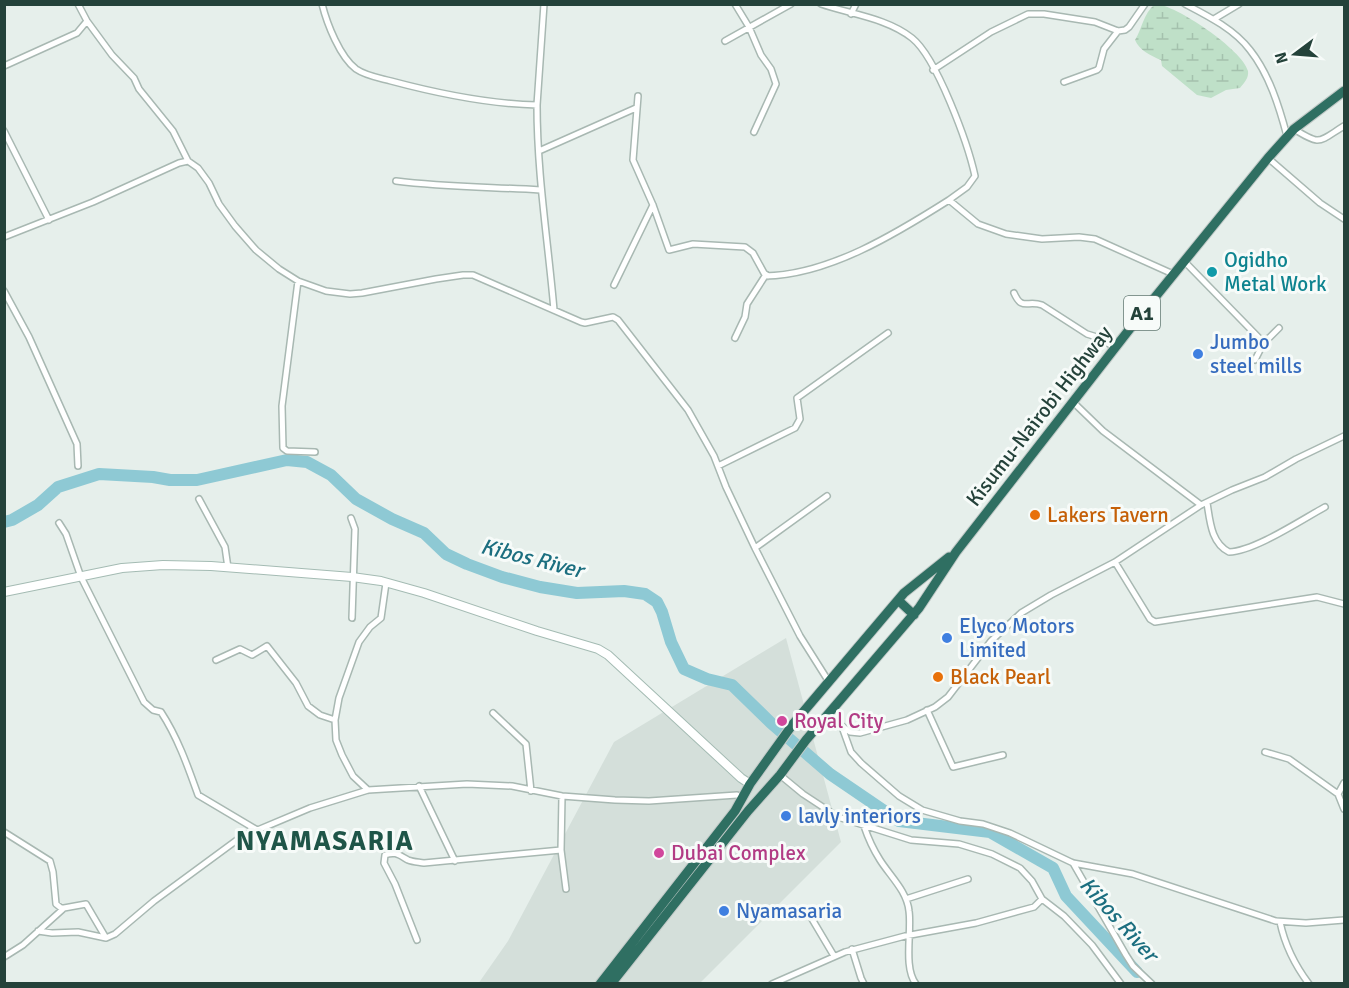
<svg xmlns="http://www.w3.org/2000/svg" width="1349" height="988" font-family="Signika,sans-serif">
<defs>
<pattern id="wetland-marsh" width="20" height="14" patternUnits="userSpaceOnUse" patternTransform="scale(1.5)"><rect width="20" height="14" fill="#bfe0c8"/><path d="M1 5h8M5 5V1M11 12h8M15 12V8" fill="none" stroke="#a4c1ad"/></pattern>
</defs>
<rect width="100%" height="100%" fill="#e6efeb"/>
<path fill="#d4dfda" d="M786,638L841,842L700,983L478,984L508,941L614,742Z"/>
<path fill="url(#wetland-marsh)" d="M1155,4C1175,4 1243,50 1248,71C1249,78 1244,83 1240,88L1226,90L1211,98L1197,95L1162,66L1161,60C1151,56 1139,50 1135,40C1142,29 1143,14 1155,4Z"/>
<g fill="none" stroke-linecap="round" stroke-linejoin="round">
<path stroke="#8ec9d4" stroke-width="12" d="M4,522L12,520L38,505L58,487L99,474L153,477L170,480H197L287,460L307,462L331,475L356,499L392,519L424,533L446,554L467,564L502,577L540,587L577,593L624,591L645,594L657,602L662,612L671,642L684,669L707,679L732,685L771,723L830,774L899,821L990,832L1053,868L1066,896L1137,972"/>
<g stroke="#a8b8b2" stroke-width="8">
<path id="street" d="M78,4L87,21L112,55L134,78L139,89L173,131L188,161L198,168L209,183L219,204L235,226L256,250L279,269L298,281L326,291L350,294L362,293L436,279L463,275H473L581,322L585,323L613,317L618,320L688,410L714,456L726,487L755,548L800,636L829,682
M322,4C327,24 340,57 356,69C366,76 380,78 391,81C436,93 490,104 537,105C537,174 548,241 554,310
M735,4L749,27L761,55L771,69L776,84L754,132
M821,4C850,14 887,18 912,38C937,58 968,144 975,176L967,187L949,200
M1185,4C1208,16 1234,29 1250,50C1269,74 1279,106 1287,136
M851,14L856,4
M1214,19L1239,4
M725,41L791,4
M4,66L77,33L87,21
M933,70L991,32L1028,14H1044L1095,22L1118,31L1125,30L1129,27L1145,4
M1064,82L1097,70L1099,68L1104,49L1118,31
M638,96L633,160L653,205L669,250L693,244L745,247L753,253L764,273L768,276
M537,105L544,4
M1294,129C1321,146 1318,142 1344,126
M4,131L49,220
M539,151L636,108
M1268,158L1320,203L1344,219
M396,181C444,187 492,187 540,190
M4,237L93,202L179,163L188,161
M1184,261L1262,341V346L1255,360
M298,281L282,406L283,448L287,451L315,452
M614,285L653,205
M4,291L29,337L77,444L78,466
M1014,293C1022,311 1027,300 1042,305L1087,334L1100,338L1115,348
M735,338L745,317L747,304L765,276C829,275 897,233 949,200L978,224L1006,234L1042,239L1079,237L1095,239L1173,274
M1262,341L1269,338L1279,328
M1073,402L1103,431L1201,505
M718,466L795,428L800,419L797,398L888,333
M199,499L225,547L228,568
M1207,503C1210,521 1211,543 1229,552C1255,551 1301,520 1325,507
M351,518L355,529L352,618
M59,523L66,534L81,577L144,702L153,710L161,712C178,738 188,767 198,795L257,830
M755,548L827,496
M1115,562L1150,619L1155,622L1317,597L1344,604
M216,660L240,649L252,655L267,646L296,683L308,706L320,715L335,720
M927,710L953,767L1003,755
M493,713L526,744L531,791
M827,715L850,732L860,733L907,720L935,707L948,697L991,641L1021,613L1051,595L1115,562L1201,505L1232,490L1265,477L1296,459L1344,436
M842,727L851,752L861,763L899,796L922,810L960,821L983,824L1010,833L1073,863L1133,874L1276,921L1306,923L1344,920
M1265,752L1289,759L1338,794
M780,775L803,794L838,817L911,840L959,844L992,854L1020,868L1032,881L1042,899L1064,916L1092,945L1121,984
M1344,783L1338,794L1344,809
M419,786L455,861
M368,790L353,776L342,755L336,740L335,720L339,698L359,642L370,627L381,618L386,583
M562,796L561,850L566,889
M864,826C868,838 873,849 880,860C890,876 907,891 909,911C912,931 903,968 916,984
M4,832L50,861L53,872L56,904L61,908H64L86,904L106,938L115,934L154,901L241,837L310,808L368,790L467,784L512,786L562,796L615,800L649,801L737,795
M1073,863L1126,955L1133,966L1152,984
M906,899L968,879
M812,919L834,956
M1280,922C1285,946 1294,964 1309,984
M38,931L52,933L78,932L106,938
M417,940L395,884L384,863L385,855C396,851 399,855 408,860C413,862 418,862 424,863L561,850
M852,949L861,978L864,984
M4,957L23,945L63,909
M772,984L845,952L905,936L976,923L1034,907L1042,899"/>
</g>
<g stroke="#a4bbb3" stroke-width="10">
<path id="secondary" d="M4,592L122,568L163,565L211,566L352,577L381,581L424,593L537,631L598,649L608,655L741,778L750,784"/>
</g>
<g stroke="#c2cac8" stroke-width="11">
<path id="highway" d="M898,600L914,615
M600,984L735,811L750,784L793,724L904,593L949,557
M611,984L748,811L780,775L806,740L919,608L956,552L1139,317L1268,158L1294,129L1344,91"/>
</g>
<use href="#street" stroke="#fff" stroke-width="5"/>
<use href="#secondary" stroke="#fff" stroke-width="8"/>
<use href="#highway" stroke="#2f6f62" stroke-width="9"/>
</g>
<circle fill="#0f9aa8" stroke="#f7fbf9" stroke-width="2" cx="1212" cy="272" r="6"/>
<g fill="#3f7fe0" stroke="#f7fbf9" stroke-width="2">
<circle cx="1198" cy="354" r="6"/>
<circle cx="947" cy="638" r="6"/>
<circle cx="786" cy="816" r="6"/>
<circle cx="724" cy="911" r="6"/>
</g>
<g fill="#e8710a" stroke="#f7fbf9" stroke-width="2">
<circle cx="1035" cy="515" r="6"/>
<circle cx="938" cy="677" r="6"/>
</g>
<g fill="#d1479c" stroke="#f7fbf9" stroke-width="2">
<circle cx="782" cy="721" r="6"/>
<circle cx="659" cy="853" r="6"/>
</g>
<g text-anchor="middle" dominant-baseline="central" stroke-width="6" stroke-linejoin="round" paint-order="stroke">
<rect fill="#f7fbf9" stroke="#637a73" stroke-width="1.5" x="1124" y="296" width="36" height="34" rx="4.5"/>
<g font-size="20" font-weight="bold" fill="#24423a">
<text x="1142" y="313">A1</text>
</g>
<g font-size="21" fill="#0d838f" stroke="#f7fbf9" text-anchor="start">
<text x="1224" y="260">Ogidho<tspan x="1224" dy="24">Metal Work</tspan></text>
</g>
<g font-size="21" fill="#366cbe" stroke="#f7fbf9" text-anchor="start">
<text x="1210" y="342">Jumbo<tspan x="1210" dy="24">steel mills</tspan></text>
<text x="959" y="626">Elyco Motors<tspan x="959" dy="24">Limited</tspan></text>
<text x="798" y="816">lavly interiors</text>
<text x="736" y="911">Nyamasaria</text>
</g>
<g font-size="21" fill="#24423a" stroke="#f7fbf9">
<text transform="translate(1039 416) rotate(-52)">Kisumu-Nairobi Highway</text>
</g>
<g font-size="21" fill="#c56008" stroke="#f7fbf9" text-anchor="start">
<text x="1047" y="515">Lakers Tavern</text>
<text x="950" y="677">Black Pearl</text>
</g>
<g font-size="21" fill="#b23c85" stroke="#f7fbf9" text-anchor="start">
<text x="794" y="721">Royal City</text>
<text x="671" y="853">Dubai Complex</text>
</g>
<g font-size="22" font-style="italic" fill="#1c6f80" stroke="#f7fbf9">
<text transform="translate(532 558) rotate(14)">Kibos River</text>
<text transform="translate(1119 919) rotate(48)">Kibos River</text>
</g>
<g font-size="27" font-weight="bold" letter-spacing="1.5" fill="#1f5548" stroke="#f7fbf9">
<text x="325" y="841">NYAMASARIA</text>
</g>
</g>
<rect width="1349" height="988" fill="none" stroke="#24423a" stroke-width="12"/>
<g transform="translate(1295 54) rotate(254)" stroke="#f7fbf9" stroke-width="4.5" paint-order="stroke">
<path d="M0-4.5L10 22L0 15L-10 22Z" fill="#24423a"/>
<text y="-9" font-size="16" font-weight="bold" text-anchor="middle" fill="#24423a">N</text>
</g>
</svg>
